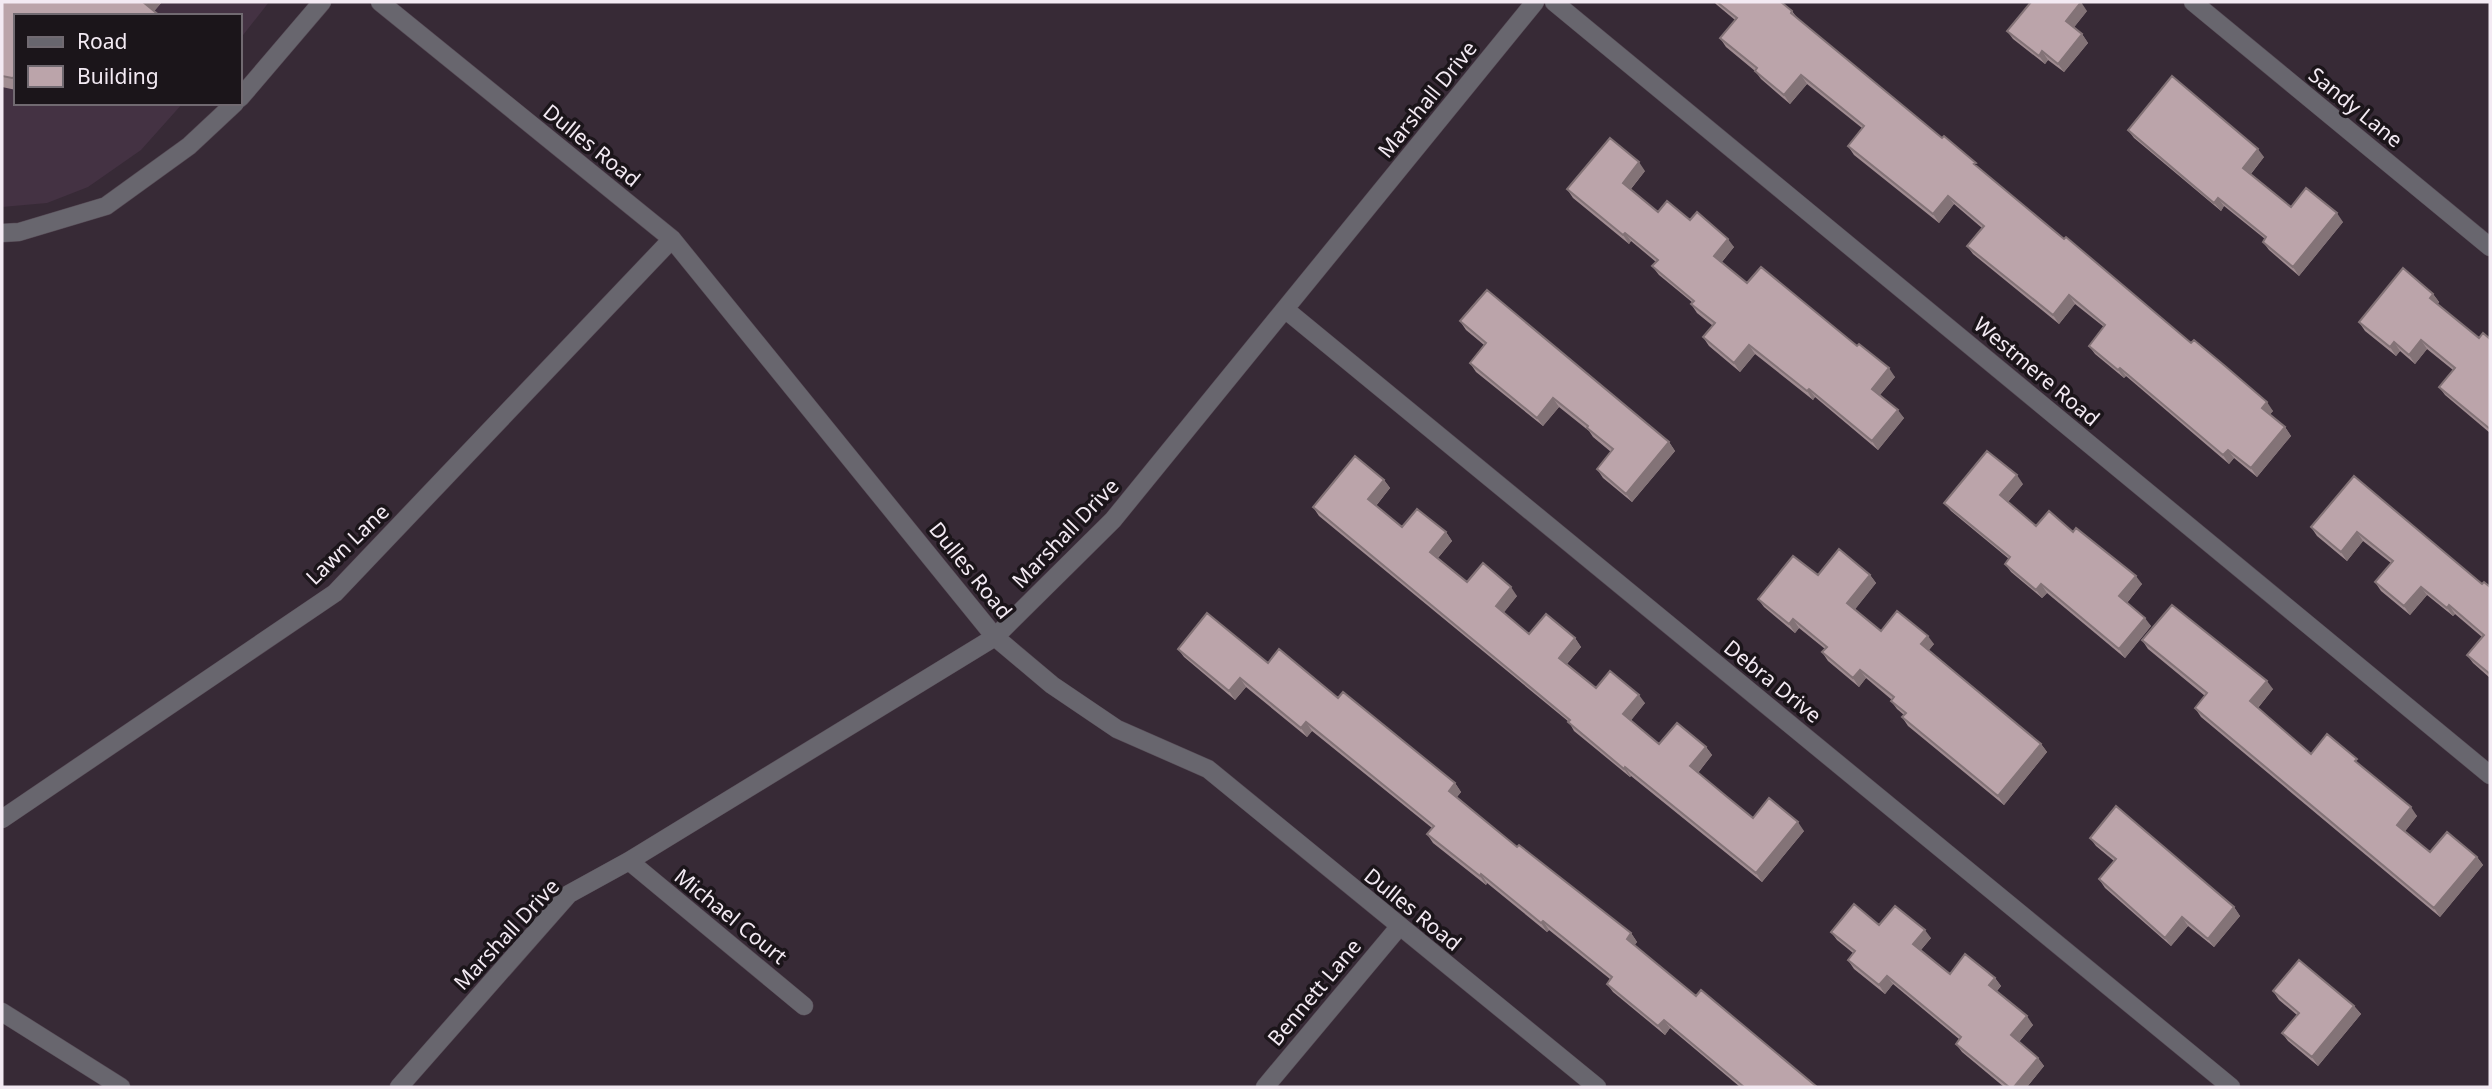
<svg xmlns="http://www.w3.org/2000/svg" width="2492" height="1089" font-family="'Noto Sans',sans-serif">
<rect width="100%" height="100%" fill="#372a36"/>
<path fill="#443243" d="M2,2H269L240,39V16H16V103H183L141,150L88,187L47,203L2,207Z"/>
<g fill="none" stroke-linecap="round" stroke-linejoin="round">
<g stroke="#554954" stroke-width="19">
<path id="minor" d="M380,2L672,239L995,637L1052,685L1117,729L1208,769L1597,1087
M1554,2L2490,775
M2193,2L2490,247
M240,98L322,2
M2,233L19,232L106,206L189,146L235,103
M1286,310L2231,1087
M2,819L335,593L672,239
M629,861L804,1006
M2,1012L121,1087
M399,1087L569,894L629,861L995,637L1113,520L1535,2
M1265,1087L1399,927"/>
</g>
<use href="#minor" stroke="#68666e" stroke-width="18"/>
</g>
<path fill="#a18d92" d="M2,2H162L154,11L16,16V90L2,87Z
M1714,2H1781L1792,11L1798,19L2273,411L2269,415L2285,427L2291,436L2257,477L2234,458L2229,464L2126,376L2124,378L2095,354L2089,346L2104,327L2075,304L2059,324L1973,254L1967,246L1982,228L1954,204L1939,223L1854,155L1848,146L1862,128L1807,84L1790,104L1761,79L1755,71L1726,47L1720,38L1735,20L1717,5Z
M2087,11L2074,27L2082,34L2088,43L2064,72L2048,60L2045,64L2013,39L2007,31Z
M2128,130L2264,157L2251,174L2291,207L2343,222L2299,276L2269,250L2263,242L2265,239L2224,206L2221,211L2134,138Z
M1645,171L1631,189L1658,212L1690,220L1734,247L1722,262L1747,283L1895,377L1880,395L1904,418L1878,450L1815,397L1813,400L1755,354L1740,372L1709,346L1703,337L1713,326L1697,313L1691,304L1693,303L1659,275L1652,266L1656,262L1631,241L1629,244L1573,198L1567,189Z
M2433,294L2439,302L2438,304L2479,338L2490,339V433L2445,395L2439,387L2453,370L2427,349L2415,364L2400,351L2396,356L2365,331L2359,322Z
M1460,321L1669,442L1675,451L1632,502L1603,478L1597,469L1611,452L1593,437L1589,431L1559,407L1543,426L1476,372L1470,363L1484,345L1466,330Z
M2354,476L2482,584L2490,587V678L2473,663L2467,655L2482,637L2455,614L2453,616L2427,595L2410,615L2381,591L2375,582L2391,563L2363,541L2347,561L2317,536L2311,527Z
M1384,480L1390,488L1376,506L1402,527L1446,532L1452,541L1438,558L1467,582L1517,596L1503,613L1529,634L1575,638L1581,647L1567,664L1596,688L1645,703L1631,720L1659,744L1706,747L1712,755L1698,773L1753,818L1804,831L1762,882L1631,776L1630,777L1574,731L1569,722L1319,516L1313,507Z
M2023,484L2008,502L2036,526L2073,532L2142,584L2127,603L2151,626L2125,658L2047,593L2042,598L2011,572L2005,564L2009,559L1951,511L1944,503Z
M1818,575H1870L1876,583L1855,609L1881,631L1934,644L1929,650L2041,744L2047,752L2004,805L1908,726L1902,717L1904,715L1897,709L1891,701L1892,700L1866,678L1859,687L1828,661L1822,652L1825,649L1799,628L1795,633L1764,607L1758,599Z
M2142,640L2273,689L2258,708L2311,754L2363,767L2417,816L2405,831L2430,852L2477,857L2483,865L2440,917L2201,717L2195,708L2205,696L2148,649Z
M1178,649L1268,663L1338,698L1455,783L1461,792L1457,797L1517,847L1631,933L1637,942L1634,945L1696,996L1817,1087H1740L1670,1028L1665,1035L1613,992L1607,984L1610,979L1549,930L1547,932L1487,883L1486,885L1433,843L1427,834L1432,828L1312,731L1307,737L1246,687L1235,700L1184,657Z
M2090,838L2234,907L2240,916L2214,947L2188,926L2171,946L2105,888L2099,879L2114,861L2096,846Z
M1879,925L1931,938L1921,950L1950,974L1995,978L2001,986L1997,991L2033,1025L2019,1042L2038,1058L2044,1066L2027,1087H2004L1962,1052L1956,1044L1959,1039L1893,984L1885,994L1854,969L1848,960L1853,953L1837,940L1831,932Z
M2273,991L2354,1006L2361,1014L2318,1066L2288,1041L2282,1033L2297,1015L2279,1000Z"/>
<path fill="#837377" d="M143,2H162L151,15Z
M2081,2L2087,11L2072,30L2066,21Z
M2082,34L2088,43L2064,72L2058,64Z
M2042,51L2048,60L2045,64L2039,56Z
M1801,75L1807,84L1790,104L1784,95Z
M2258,149L2264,157L2249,176L2243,168Z
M1639,162L1645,171L1629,191L1623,183Z
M1948,196L1954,204L1939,223L1933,214Z
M2218,198L2224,206L2221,211L2214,203Z
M2337,213L2343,222L2299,276L2293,267Z
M1625,233L1631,241L1629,244L1623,235Z
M1728,239L1734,247L1720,264L1714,256Z
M2433,294L2439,302L2436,306L2430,298Z
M2069,295L2075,304L2059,324L2053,315Z
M2421,340L2427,349L2415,364L2409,355Z
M2394,342L2400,351L2396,356L2390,347Z
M1749,345L1755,354L1740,372L1734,363Z
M1889,368L1895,377L1878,397L1872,389Z
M2120,368L2126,376L2124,378L2118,370Z
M1809,389L1815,397L1813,400L1807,391Z
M1553,398L1559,407L1543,426L1537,418Z
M2267,402L2273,411L2268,417L2262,408Z
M1898,410L1904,418L1878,450L1872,441Z
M2285,427L2291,436L2257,477L2251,468Z
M1669,442L1675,451L1632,502L1626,494Z
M2228,450L2234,458L2229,464L2223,455Z
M2017,475L2023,484L2006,504L2000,495Z
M1384,480L1390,488L1374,508L1368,499Z
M1446,532L1452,541L1436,560L1430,552Z
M2357,532L2363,541L2347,561L2341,552Z
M1870,575L1876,583L1853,612L1847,603Z
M2136,576L2142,584L2125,605L2119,596Z
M2041,584L2047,593L2042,598L2036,590Z
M1511,587L1517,596L1502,615L1496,606Z
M2421,587L2427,595L2410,615L2404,606Z
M2449,605L2455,614L2453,616L2447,608Z
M2145,618L2151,626L2125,658L2119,649Z
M1793,619L1799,628L1795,633L1789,624Z
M1928,636L1934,644L1927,652L1921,644Z
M1575,638L1581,647L1565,666L1559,658Z
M1860,670L1866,678L1859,687L1853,678Z
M1240,678L1246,687L1235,700L1229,691Z
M2267,681L2273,689L2256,710L2250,701Z
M1639,695L1645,703L1629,723L1623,714Z
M1306,722L1312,731L1307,737L1301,728Z
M2041,744L2047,752L2004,805L1998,796Z
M1706,747L1712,755L1696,775L1690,766Z
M1625,767L1631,776L1630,777L1624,769Z
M1455,783L1461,792L1455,799L1449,791Z
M2411,807L2417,816L2403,834L2397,825Z
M1798,822L1804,831L1762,882L1756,873Z
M2477,857L2483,865L2440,917L2434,908Z
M1481,874L1487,883L1486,885L1480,876Z
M2234,907L2240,916L2214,947L2208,939Z
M2182,917L2188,926L2171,946L2165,938Z
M1543,921L1549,930L1547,932L1541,923Z
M1925,930L1931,938L1919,952L1913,944Z
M1631,933L1637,942L1633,948L1627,939Z
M1887,976L1893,984L1885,994L1879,985Z
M1995,978L2001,986L1995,993L1989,985Z
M2354,1006L2361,1014L2318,1066L2312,1057Z
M2027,1016L2033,1025L2017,1044L2011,1035Z
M1664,1020L1670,1028L1665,1035L1658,1026Z
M2038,1058L2044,1066L2027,1087H2014Z"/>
<path fill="#bba4aa" stroke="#837377" stroke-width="2" d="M2,2H143L160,16H16V77L12,78L2,76Z
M1717,2H1781L1792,11L1791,13L1942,138L1944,136L1976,163L1974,164L2064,239L2066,237L2191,343L2194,340L2225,366L2267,402L2262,408L2285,427L2251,468L2228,450L2223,455L2120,368L2118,370L2089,346L2105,325L2069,295L2053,315L1967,246L1984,226L1948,196L1933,214L1848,146L1864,126L1801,75L1784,95L1755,71L1757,68L1720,38L1737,18Z
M2031,2H2081L2066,21L2082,34L2058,64L2042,51L2039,56L2007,31Z
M2172,76L2258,149L2243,168L2291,207L2306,188L2337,213L2293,267L2263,242L2266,237L2218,198L2214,203L2128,130Z
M1610,138L1639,162L1623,183L1658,212L1667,201L1690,220L1697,212L1728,239L1714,256L1747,283L1761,267L1857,346L1859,344L1889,368L1872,389L1898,410L1872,441L1809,389L1807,391L1749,345L1734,363L1703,337L1715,323L1691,304L1694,301L1652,266L1658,260L1625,233L1623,235L1567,189Z
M2403,268L2433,294L2430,298L2479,338L2483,333L2490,339V429L2439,387L2455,368L2421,340L2409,355L2394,342L2390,347L2359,322Z
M1487,290L1669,442L1626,494L1597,469L1613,449L1587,428L1588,426L1553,398L1537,418L1470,363L1486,343L1460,321Z
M1987,451L2017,475L2000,495L2036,526L2049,511L2073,532L2076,528L2136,576L2119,596L2145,618L2119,649L2041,584L2036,590L2005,564L2010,557L1944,503Z
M1355,456L1384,480L1368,499L1402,527L1417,509L1446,532L1430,552L1467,582L1483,563L1511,587L1496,606L1529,634L1546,614L1575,638L1559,658L1596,688L1610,671L1639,695L1623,714L1659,744L1677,723L1706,747L1690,766L1726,796L1753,818L1769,798L1798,822L1756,873L1625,767L1624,769L1568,722L1570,720L1313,507Z
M2354,476L2482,584L2484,582L2490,587V674L2467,655L2484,635L2449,605L2447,608L2421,587L2404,606L2375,582L2393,561L2357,532L2341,552L2311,527Z
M1839,549L1870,575L1847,603L1881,631L1897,611L1928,636L1921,644L2041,744L1998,796L1902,717L1906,713L1891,701L1894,697L1860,670L1853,678L1822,652L1827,647L1793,619L1789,624L1758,599L1793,556L1818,575Z
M2172,605L2267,681L2250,701L2311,754L2327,734L2357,759L2355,761L2411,807L2397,825L2430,852L2447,832L2477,857L2434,908L2195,708L2207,693L2142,640Z
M1207,613L1268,663L1279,649L1338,698L1343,692L1455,783L1449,791L1517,847L1519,845L1631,933L1627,939L1696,996L1701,990L1817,1087H1744L1664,1020L1658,1026L1607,984L1612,977L1543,921L1541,923L1481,874L1480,876L1427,834L1434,826L1306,722L1301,728L1240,678L1229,691L1178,649Z
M2116,806L2234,907L2208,939L2182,917L2165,938L2099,879L2116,859L2090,838Z
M1854,904L1879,925L1895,906L1925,930L1913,944L1950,974L1965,954L1995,978L1989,985L2027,1016L2011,1035L2038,1058L2014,1087H2009L1956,1044L1961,1037L1887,976L1879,985L1848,960L1855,951L1831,932Z
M2299,960L2354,1006L2312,1057L2282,1033L2299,1013L2273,991Z"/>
<g text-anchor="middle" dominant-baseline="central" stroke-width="7" stroke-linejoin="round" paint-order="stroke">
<g font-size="21" fill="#f3eaf3" stroke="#1b151a">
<text transform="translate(1427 99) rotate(-51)">Marshall Drive</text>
<text transform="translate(2356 107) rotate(39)">Sandy Lane</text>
<text transform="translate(592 145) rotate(39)">Dulles Road</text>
<text transform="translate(2037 371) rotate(40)">Westmere Road</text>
<text transform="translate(1065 533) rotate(-46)">Marshall Drive</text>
<text transform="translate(347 544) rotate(-44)">Lawn Lane</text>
<text transform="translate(971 570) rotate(51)">Dulles Road</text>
<text transform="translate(1773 681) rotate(39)">Debra Drive</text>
<text transform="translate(1413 909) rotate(39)">Dulles Road</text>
<text transform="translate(731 916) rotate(39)">Michael Court</text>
<text transform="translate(506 934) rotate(-47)">Marshall Drive</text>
<text transform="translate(1314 992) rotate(-50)">Bennett Lane</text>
</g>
</g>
<rect width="2492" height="1089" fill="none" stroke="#f3eaf3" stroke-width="7"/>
<rect x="14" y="14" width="228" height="91" fill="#1b151a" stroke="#716a71" stroke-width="2"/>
<rect x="28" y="37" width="35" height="10" fill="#68666e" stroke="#716a71" stroke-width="2"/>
<text x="77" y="49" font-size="21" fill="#f3eaf3">Road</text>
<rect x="28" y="66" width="35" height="21" fill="#bba4aa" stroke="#716a71" stroke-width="2"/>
<text x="77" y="84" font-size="21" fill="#f3eaf3">Building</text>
</svg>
